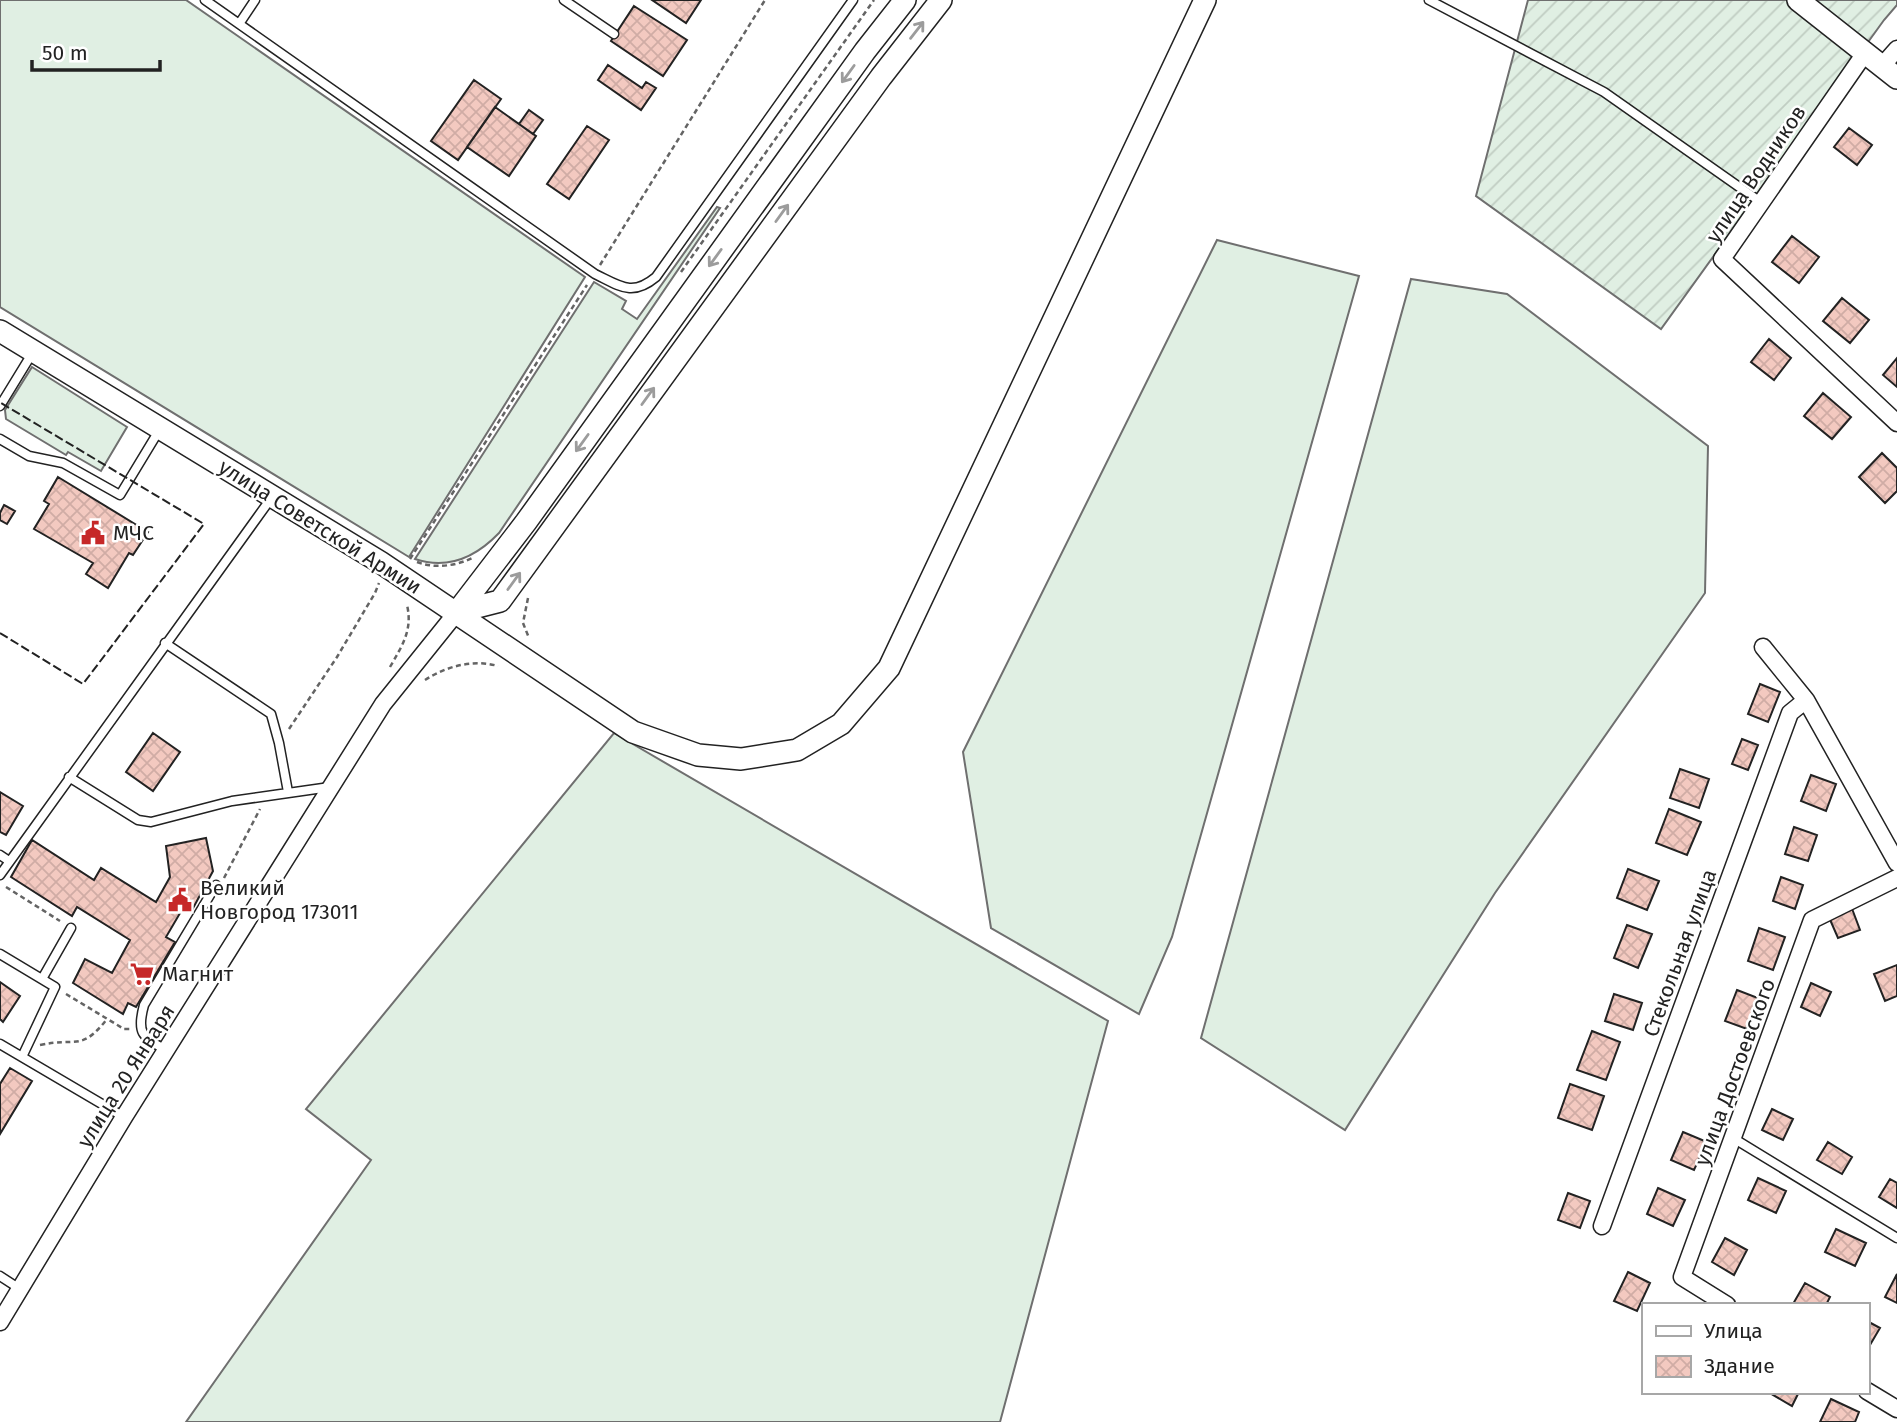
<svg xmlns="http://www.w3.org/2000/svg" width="1897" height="1422" font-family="'Fira Sans',sans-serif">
<defs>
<pattern id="garden-furrows" width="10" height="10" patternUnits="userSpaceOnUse" patternTransform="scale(1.75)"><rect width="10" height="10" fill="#e0efe3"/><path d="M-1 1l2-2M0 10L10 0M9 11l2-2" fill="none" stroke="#c0cdc2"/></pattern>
<pattern id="building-cross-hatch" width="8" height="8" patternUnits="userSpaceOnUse" patternTransform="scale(1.75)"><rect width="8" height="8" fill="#f3c9c0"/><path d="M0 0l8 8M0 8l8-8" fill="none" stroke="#d0aca5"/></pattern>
</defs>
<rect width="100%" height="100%" fill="#fff"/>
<path fill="#e0efe3" stroke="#6f6f6f" stroke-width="2" d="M0,0H186L585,277L409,557L0,307Z
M717,207L720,208L499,533C476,557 448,570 415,559L594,282L626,301L622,309L637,319Z
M1217,240L1359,276L1172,937L1139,1014L991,928L963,752Z
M1411,279L1507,294L1708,446L1705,593L1495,893L1345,1130L1201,1038Z
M32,367L127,427L101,471L68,452L66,455L6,419L5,410Z
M614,733L1108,1021L1000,1422H186L371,1160L306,1109Z"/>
<path fill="url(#garden-furrows)" stroke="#6f6f6f" stroke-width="2" d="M1528,0H1897V5L1884,20L1661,329L1476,196Z"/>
<path fill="url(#building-cross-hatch)" stroke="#222" stroke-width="2" d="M652,0H701L686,23Z
M634,6L687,40L663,76L611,41Z
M608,65L642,88L646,82L656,88L641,110L598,80Z
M474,80L501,99L458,160L431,141Z
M495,107L536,136L509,176L467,147Z
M529,110L543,120L533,134L519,124Z
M587,126L609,140L569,199L547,184Z
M1849,128L1872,145L1857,165L1834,147Z
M1792,236L1819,257L1799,283L1772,262Z
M1842,298L1869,320L1850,343L1823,321Z
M1769,339L1791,358L1774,380L1751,362Z
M1897,358V387L1883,375Z
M1823,393L1851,417L1832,439L1804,416Z
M1882,453L1897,468V491L1885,503L1859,477Z
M58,477L148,532L133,555L129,553L108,588L86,574L93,563L34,529L49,504L44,501Z
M4,505L15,511L7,524L0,520V513Z
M1760,684L1780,692L1768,722L1748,714Z
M153,733L180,752L153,791L126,772Z
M1742,739L1758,745L1748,770L1732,764Z
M1680,769L1709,779L1699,808L1670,798Z
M1811,775L1836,784L1826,811L1801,801Z
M0,792L23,806L6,835L0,832Z
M1669,809L1701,822L1687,855L1656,843Z
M1794,827L1817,835L1808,861L1785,854Z
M206,838L213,871L191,912L183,908L166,937L175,942L136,1007L128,1003L123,1014L73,983L85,959L112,973L130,940L77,907L72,916L11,877L32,840L94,880L101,868L156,902L170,877L166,846Z
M1628,869L1659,881L1647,910L1617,898Z
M1781,877L1803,885L1795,909L1773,901Z
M1851,906L1860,930L1838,938L1828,915Z
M1627,925L1652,934L1638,968L1614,958Z
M1759,928L1785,937L1773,970L1748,961Z
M1897,965V996L1885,1001L1874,974Z
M0,982L20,996L3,1022L0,1019Z
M1811,983L1831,992L1820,1016L1801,1007Z
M1737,990L1758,998L1747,1029L1725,1021Z
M1614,994L1642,1003L1633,1030L1605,1021Z
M1592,1031L1620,1042L1606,1080L1577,1070Z
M10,1068L32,1081L0,1134V1084Z
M1570,1084L1604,1096L1592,1130L1558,1118Z
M1772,1109L1793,1119L1783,1140L1762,1130Z
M1683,1132L1707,1142L1694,1170L1671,1160Z
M1828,1142L1852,1157L1842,1174L1817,1160Z
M1758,1178L1786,1191L1776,1213L1748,1200Z
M1890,1179L1897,1183V1208L1879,1197Z
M1658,1188L1685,1200L1673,1226L1647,1214Z
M1568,1193L1590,1201L1580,1228L1558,1220Z
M1836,1229L1866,1243L1855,1266L1825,1252Z
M1725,1238L1747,1250L1734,1275L1712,1262Z
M1628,1272L1650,1283L1637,1311L1614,1301Z
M1897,1274V1303L1885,1297Z
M1805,1283L1830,1297L1826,1305L1793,1304Z
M1867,1321L1880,1328L1867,1350Z
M1768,1392H1799L1792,1406Z
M1831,1399L1859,1412L1855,1422H1820Z"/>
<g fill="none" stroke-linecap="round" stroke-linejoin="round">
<g stroke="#222" stroke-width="11">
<path id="lane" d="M205,0L595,274C620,286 632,297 656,277L853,0
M564,0L614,34
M1429,0L1604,92L1762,203
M239,24L255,0
M0,406L33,352
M0,439L29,456L63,463L120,495L160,429
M165,643L271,714L279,743L288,792
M69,777L138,820L151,822L232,801L330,787
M0,855L9,861
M0,875L272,497
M0,954L55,987L22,1057
M42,979L71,928
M0,1044L124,1117
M166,1050C143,1037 136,1034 144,1005L216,885
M1733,1138L1897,1238
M0,1276L20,1289"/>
</g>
<g stroke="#222" stroke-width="19">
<path id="street" d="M1865,53L1722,259L1897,423
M1882,66L1897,49
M1763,647L1806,700L1897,863
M1602,1226L1790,713L1806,700
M1727,1305L1682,1277L1812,920L1897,878
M0,1322L124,1117L383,704L457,612
M1867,1391L1897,1409"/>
</g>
<g stroke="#222" stroke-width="24">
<path id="secondary" d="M1798,0L1897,78
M0,331L380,562L633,732L698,755L741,759L797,750L841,724L889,668L1205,0
M457,612L500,601L881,77L941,0
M457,612L526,522L865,51L905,0"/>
</g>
<path stroke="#646464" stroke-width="2.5" stroke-dasharray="5 3.5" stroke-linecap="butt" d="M600,265L765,0
M681,272L874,0
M410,559L587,285
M417,562C435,569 457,566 474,557
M528,598L523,623L529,638
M390,667C402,646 413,630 407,605
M425,680C447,666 473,659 498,666
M289,729L337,657L375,593L379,583
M224,878L260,809
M6,887L60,921
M66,994L124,1029H130
M40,1045C77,1037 81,1052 107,1019"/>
<use href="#lane" stroke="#fff" stroke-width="8"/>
<use href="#street" stroke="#fff" stroke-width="16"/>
<use href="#secondary" stroke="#fff" stroke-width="21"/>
<path stroke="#222" stroke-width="2" stroke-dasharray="9 3.5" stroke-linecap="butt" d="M0,633L83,684L204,524L1,403"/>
</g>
<defs><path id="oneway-shaft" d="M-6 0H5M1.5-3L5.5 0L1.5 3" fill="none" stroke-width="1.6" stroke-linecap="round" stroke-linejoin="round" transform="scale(1.75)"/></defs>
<g stroke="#9c9c9c">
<use href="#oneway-shaft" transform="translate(917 30) rotate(-52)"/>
<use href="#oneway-shaft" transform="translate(848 74) rotate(126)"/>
<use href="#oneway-shaft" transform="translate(782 213) rotate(-54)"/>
<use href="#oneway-shaft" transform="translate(715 258) rotate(126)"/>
<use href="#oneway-shaft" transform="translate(648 396) rotate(-54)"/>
<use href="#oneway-shaft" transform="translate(582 443) rotate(126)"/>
<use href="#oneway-shaft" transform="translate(514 581) rotate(-54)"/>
</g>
<defs>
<g id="civic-bare" transform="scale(1.89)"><path d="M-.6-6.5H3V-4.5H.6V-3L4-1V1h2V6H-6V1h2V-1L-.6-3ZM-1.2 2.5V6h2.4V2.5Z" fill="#c62828" stroke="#fff" stroke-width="2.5" paint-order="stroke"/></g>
<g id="supermarket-bare" transform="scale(1.89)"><path d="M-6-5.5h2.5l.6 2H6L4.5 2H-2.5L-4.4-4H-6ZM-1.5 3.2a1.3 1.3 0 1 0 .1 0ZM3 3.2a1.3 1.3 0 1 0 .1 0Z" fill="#c62828" stroke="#fff" stroke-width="2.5" paint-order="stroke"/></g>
</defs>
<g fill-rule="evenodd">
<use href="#civic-bare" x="93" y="533"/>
<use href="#civic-bare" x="180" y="900"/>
<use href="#supermarket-bare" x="142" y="974"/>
</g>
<g text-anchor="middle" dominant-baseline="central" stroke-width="5" stroke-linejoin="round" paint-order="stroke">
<g font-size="21" fill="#222" stroke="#fff">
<text transform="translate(1756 174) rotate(-56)">улица Водников</text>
<text transform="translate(320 527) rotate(32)">улица Советской Армии</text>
<text transform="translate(1680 953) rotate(-70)">Стекольная улица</text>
<text transform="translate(1735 1072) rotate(-70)">улица Достоевского</text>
<text transform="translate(126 1076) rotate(-58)">улица 20 Января</text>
</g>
<g font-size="21" fill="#222" stroke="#fff" text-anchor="start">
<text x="113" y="533">МЧС</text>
<text x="200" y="888">Великий<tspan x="200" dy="24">Новгород 173011</tspan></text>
<text x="162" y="974">Магнит</text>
</g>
</g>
<rect x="1642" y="1303" width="228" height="91" fill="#ffffff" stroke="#a7a7a7" stroke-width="2"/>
<rect x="1656" y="1326" width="35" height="10" fill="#ffffff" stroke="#a7a7a7" stroke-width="2"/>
<text x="1704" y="1338" font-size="21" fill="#222222">Улица</text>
<rect x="1656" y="1356" width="35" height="21" fill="url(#building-cross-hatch)" stroke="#a7a7a7" stroke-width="2"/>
<text x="1704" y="1373" font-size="21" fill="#222222">Здание</text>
<path d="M32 60v10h128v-10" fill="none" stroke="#222222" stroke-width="3.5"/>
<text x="42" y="60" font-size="21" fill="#222222" stroke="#ffffff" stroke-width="5" paint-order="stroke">50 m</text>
</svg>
